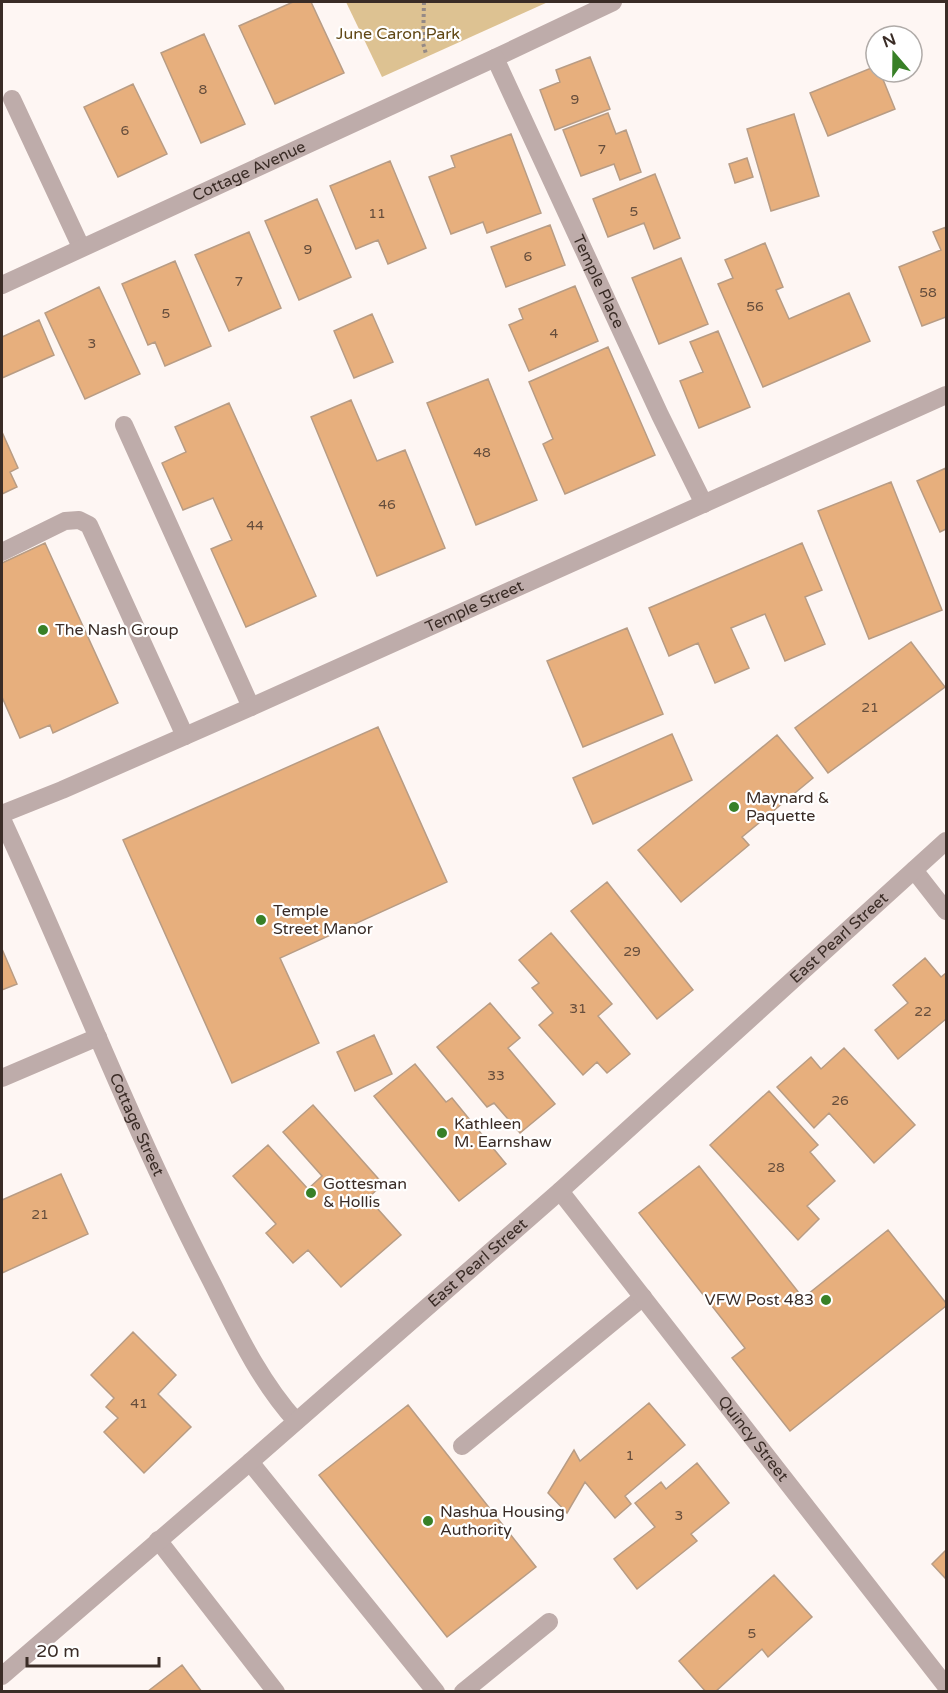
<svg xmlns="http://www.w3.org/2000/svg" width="948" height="1693" font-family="'Varela Round',sans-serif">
<rect width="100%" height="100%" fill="#fef6f3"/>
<path fill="#ddc292" d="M346,2H548L382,77Z"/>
<path fill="#e7af7d" stroke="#b89c84" stroke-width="1.5" d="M293,2H311L344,73L275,104L239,26Z
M204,34L245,124L201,143L161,53Z
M590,57L610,109L555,130L540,90L560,82L556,70Z
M876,66V72H880L895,109L828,136L810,93Z
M133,84L167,154L118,177L84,107Z
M608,113L616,134L626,130L641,172L620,180L614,164L581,176L563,130Z
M794,114L819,196L771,211L747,129Z
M511,134L541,213L487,233L483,222L451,234L429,177L455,167L451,156Z
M747,158L753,177L735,183L729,164Z
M390,161L426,248L388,264L378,240L356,249L330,186Z
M655,174L680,238L654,249L644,223L608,237L593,199Z
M317,199L351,277L299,300L265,221Z
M550,225L565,265L506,287L491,247Z
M946,227V317L922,326L899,267L941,250L933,232Z
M249,232L281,308L229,331L195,255Z
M765,243L783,287L776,290L789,319L849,293L870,341L763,387L718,284L733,278L725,260Z
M681,258L708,324L659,344L632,278Z
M175,261L211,346L165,366L155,342L148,345L122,284Z
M575,286L598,341L529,371L509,325L523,319L519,309Z
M99,287L140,374L85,399L45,313Z
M372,314L393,362L354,378L334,331Z
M39,320L54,355L2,378V337Z
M718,331L750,407L699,428L680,381L703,372L690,342Z
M608,347L655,455L565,494L543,444L553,439L529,382Z
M488,379L537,500L476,525L427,403Z
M351,400L377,461L405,450L445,548L377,576L311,417Z
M229,403L316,596L246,627L211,549L232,540L213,498L183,510L162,463L186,452L175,427Z
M2,432L18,468L10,472L17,487L2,494Z
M946,468V529L940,532L917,481Z
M891,482L942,610L869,639L818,511Z
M45,543L118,703L53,733L50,725L20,738L2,697V563Z
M802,543L822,590L805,597L825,644L785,661L765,614L731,628L749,668L715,683L698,643L669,656L649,608Z
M627,628L663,714L583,747L547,661Z
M911,642L945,687L828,773L795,728Z
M378,727L447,882L280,958L319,1043L232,1083L123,840Z
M672,734L692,780L593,824L573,778Z
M777,735L813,778L742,837L749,845L681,902L638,850Z
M607,882L693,990L657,1019L571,911Z
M551,933L612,1004L598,1016L630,1054L607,1073L597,1062L583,1075L539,1025L553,1013L532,988L539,983L519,960Z
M2,949L17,984L2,990Z
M925,958L941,977L946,973V1019L898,1059L875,1030L908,1003L893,985Z
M490,1003L520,1038L508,1048L555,1104L520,1133L494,1103L487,1107L437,1047Z
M374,1035L392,1074L355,1091L337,1052Z
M844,1048L915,1125L874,1163L829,1113L814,1128L777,1087L811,1057L821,1069Z
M415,1064L446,1102L452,1098L506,1164L459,1201L374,1096Z
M769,1091L818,1145L810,1152L835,1181L807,1206L819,1219L798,1240L710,1145Z
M313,1105L383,1184L368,1198L401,1235L341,1287L308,1250L293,1263L266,1233L276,1224L233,1176L268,1145L308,1189L322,1176L283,1132Z
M699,1166L803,1298L888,1230L946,1303V1306L790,1431L732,1358L745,1348L639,1213Z
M61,1174L88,1234L2,1273V1200Z
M133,1332L176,1375L158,1394L191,1427L144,1473L104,1432L118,1418L106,1407L114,1398L91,1375Z
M649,1403L685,1445L625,1496L631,1504L615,1518L585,1482L567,1513L548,1493L574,1450L580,1461Z
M408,1405L536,1567L447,1637L319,1475Z
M697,1463L729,1503L691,1534L697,1541L637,1589L614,1559L655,1527L635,1503L661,1482L666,1489Z
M946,1550V1579L932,1564Z
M774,1575L812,1617L768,1657L762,1649L715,1692H706L679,1661Z
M182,1665L202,1692H147Z"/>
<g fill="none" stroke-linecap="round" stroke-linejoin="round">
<path stroke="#958a86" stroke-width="4" stroke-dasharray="3 3" stroke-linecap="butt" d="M424,2L423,43L426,54"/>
<path stroke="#beacaa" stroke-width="18" d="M495,58L613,2
M12,99L81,247
M124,425L251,707
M2,552L65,521L79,520L89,525L185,736
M2,1078L98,1037
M462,1446L643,1297
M250,1462L436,1692
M158,1540L276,1692
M463,1692L549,1622"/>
<g stroke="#beacaa" stroke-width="18">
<path id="s1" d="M2,285L495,58L660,415L704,504"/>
<path id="s2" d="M2,814L62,790L251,707L946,395"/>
<path id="s3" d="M2,819C71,968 130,1123 205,1269C232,1321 256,1377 296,1421"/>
<path d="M914,870L946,911"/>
<path id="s4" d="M560,1191L946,1686"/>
<path id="s5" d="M2,1676L250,1462L560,1191L946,841"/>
</g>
</g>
<g fill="#388027" stroke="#fff" stroke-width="2">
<circle cx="43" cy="630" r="6"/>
<circle cx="734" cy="807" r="6"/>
<circle cx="261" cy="920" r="6"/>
<circle cx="442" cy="1133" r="6"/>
<circle cx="311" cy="1193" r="6"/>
<circle cx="826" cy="1300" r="6"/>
<circle cx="428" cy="1521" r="6"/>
</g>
<g text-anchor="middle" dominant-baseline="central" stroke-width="4.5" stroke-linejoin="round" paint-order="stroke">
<g font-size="14" fill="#654d3c">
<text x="203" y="89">8</text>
<text x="575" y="99">9</text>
<text x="125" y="130">6</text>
<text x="602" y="149">7</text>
<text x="634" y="211">5</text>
<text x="377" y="213">11</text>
<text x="308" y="249">9</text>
<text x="528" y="256">6</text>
<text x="239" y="281">7</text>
<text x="928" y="292">58</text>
<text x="755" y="306">56</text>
<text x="166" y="313">5</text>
<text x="554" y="333">4</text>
<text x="92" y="343">3</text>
<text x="482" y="452">48</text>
<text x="387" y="504">46</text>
<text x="255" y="525">44</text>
<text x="870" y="707">21</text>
<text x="632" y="951">29</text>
<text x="578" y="1008">31</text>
<text x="923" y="1011">22</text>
<text x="496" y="1075">33</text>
<text x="840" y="1100">26</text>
<text x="776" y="1167">28</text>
<text x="40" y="1214">21</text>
<text x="139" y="1403">41</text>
<text x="630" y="1455">1</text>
<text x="679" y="1515">3</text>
<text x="752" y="1633">5</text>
</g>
<g font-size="16" fill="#604714" stroke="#fff">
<text x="398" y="34">June Caron Park</text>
</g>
<g font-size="16" fill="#3a2c26" stroke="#fff">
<text stroke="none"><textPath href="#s1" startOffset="272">Cottage Avenue</textPath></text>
<text stroke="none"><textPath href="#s1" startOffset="789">Temple Place</textPath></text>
<text stroke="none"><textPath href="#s2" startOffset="516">Temple Street</textPath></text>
<text stroke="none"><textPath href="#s5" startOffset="1116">East Pearl Street</textPath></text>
<text stroke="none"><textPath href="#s3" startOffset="334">Cottage Street</textPath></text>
<text stroke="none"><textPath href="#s5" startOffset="630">East Pearl Street</textPath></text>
<text stroke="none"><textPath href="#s4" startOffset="314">Quincy Street</textPath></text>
</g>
<g font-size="16" fill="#3a2c26" stroke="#fff" text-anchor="start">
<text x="55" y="630">The Nash Group</text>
<text x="746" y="798">Maynard &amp;<tspan x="746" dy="18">Paquette</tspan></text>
<text x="273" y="911">Temple<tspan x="273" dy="18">Street Manor</tspan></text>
<text x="454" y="1124">Kathleen<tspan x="454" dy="18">M. Earnshaw</tspan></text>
<text x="323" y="1184">Gottesman<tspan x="323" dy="18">&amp; Hollis</tspan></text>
<text x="814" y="1300" text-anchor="end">VFW Post 483</text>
<text x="440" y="1512">Nashua Housing<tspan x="440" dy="18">Authority</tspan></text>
</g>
</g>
<rect width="948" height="1693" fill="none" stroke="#3a2c26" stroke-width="6"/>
<g transform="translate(894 54) rotate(340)"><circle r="28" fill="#ffffff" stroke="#b0aba8" stroke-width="1.5"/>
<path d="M0-4.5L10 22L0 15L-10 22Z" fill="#388027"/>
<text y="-9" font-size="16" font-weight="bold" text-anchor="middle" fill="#3a2c26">N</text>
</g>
<path d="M27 1657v9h132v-9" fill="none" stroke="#3a2c26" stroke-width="3"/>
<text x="36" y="1657" font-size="18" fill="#3a2c26" stroke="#ffffff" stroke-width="4.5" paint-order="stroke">20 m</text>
</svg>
